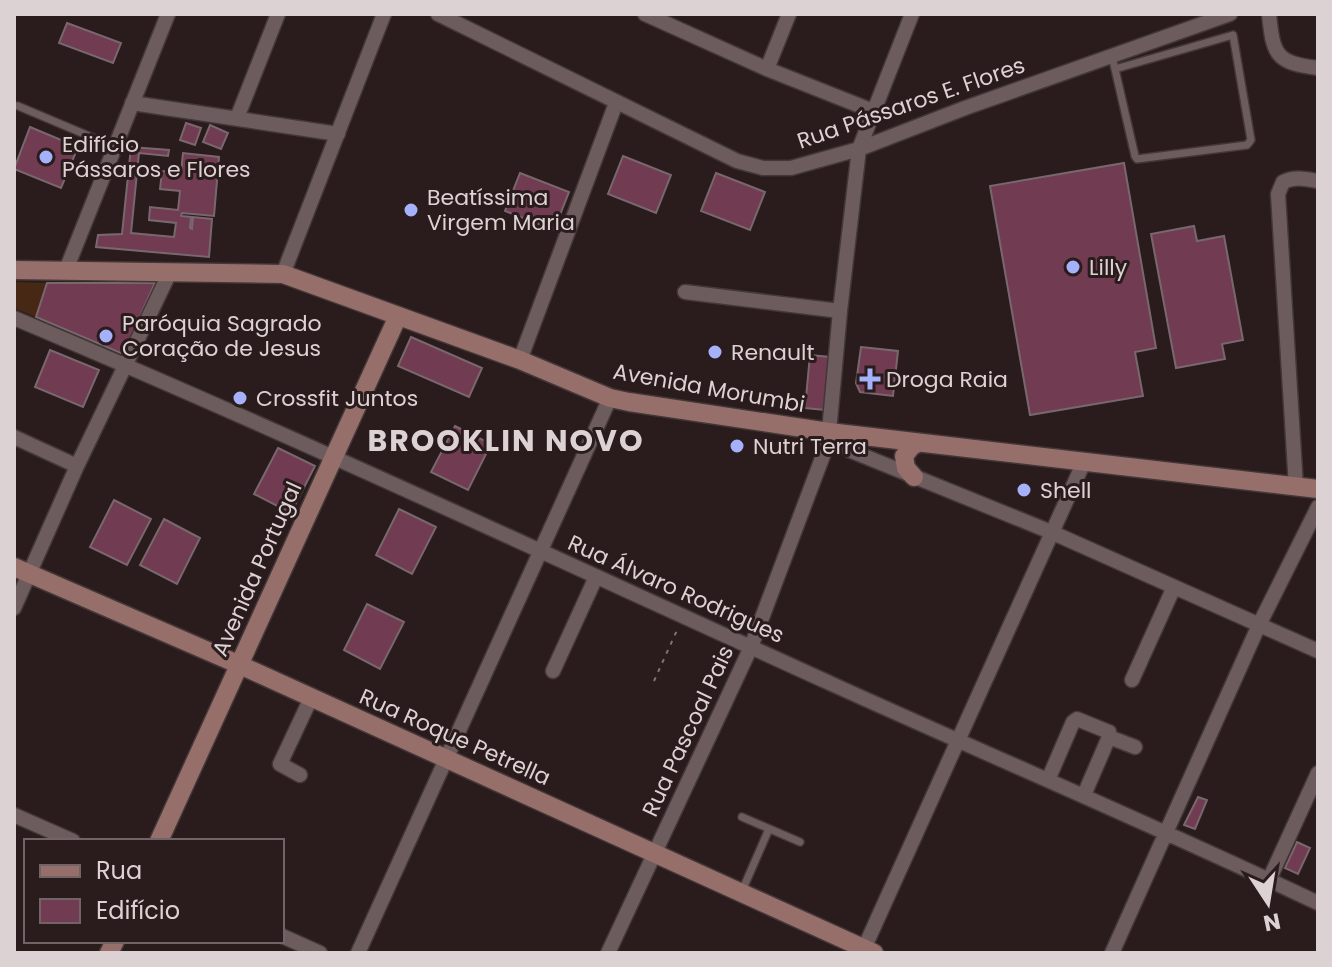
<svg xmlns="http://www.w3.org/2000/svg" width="1332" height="967" font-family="Poppins,sans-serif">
<rect width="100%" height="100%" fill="#2a1b1d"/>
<path fill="#472814" d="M14,282L47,283L36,317L14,308Z"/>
<path fill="#713b52" stroke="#78686e" stroke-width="2" d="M67,23L121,43L113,63L59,43Z
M186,123L201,128L195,145L180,140Z
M210,125L228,133L221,149L203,142Z
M30,127L78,147L61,188L14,169Z
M131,147L169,150L168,156L139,153L131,233L174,237L176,223L149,220L150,207L178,210L180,191L160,189L162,171L181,172L183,153L219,157L214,216L182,213L181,216L191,217L190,228L192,229L193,217L212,219L209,257L96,247L98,235L122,234Z
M623,156L671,175L656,213L608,194Z
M1124,163L1156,348L1135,352L1143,396L1030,415L990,186Z
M520,173L569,192L554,230L505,211Z
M716,173L765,192L750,230L701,211Z
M1194,226L1197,241L1224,236L1243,340L1222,344L1225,359L1176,368L1151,234Z
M47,283H155L123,354L36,317Z
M411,337L482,368L469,397L398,366Z
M861,347L898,351L893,396L860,392L856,383Z
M50,350L99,370L83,407L35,387Z
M810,355L830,357L825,410L805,408Z
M455,426L491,444L468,490L431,472Z
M278,448L315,466L291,513L254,494Z
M114,500L151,519L127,565L90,547Z
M399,509L436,527L412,574L376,555Z
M164,519L200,538L177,584L140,565Z
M367,604L404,622L380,669L344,650Z
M1198,797L1207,800L1195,829L1184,825Z
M1297,842L1310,848L1298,874L1285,868Z"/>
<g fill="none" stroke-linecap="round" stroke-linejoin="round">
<g stroke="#433738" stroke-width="10">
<path id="lane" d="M1112,56L1135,156L1137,159L1247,145L1251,140L1233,35L1115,69
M18,106L115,147
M742,817L800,842
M742,891L769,829"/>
</g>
<g stroke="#433738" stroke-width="17">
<path id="street" d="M438,14L737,161L763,168H791L859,149L965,108L1230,14
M645,14L767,69L873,111
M1269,14C1273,55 1276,63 1318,68
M767,69L789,14
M132,103L338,134
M237,118L278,14
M66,270L168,14
M283,274L384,14
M685,292L840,311
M14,318C290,434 561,561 834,685C995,758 1158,827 1318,903
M520,360L616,103
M829,432L849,450L1051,532L1318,651
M14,437L77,466
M1296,487L1278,194L1283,182C1295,176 1306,179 1318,181
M14,608L77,466L170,272
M553,671L596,577
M1132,680L1174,587
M300,775L280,764L311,698
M1048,780L1073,722L1077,719L1109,732V737L1135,747
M1084,795L1109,737
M14,815L73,841
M1269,880L1318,773
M282,936L320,953
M358,953L610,398
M608,953L751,647L824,453L829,432L840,311L859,149L912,14
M862,953L1083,464
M1112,953L1259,625L1318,507"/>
</g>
<g stroke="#433738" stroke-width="21">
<path id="secondary" d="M14,270L283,274L520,360L610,398L629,402L829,432L1318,489
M914,477L906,468L904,456L912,446L918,443
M14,567L240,665L874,953
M159,841L398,316
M109,953L115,941"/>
</g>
<path stroke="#7f7273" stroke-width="2" stroke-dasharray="4 6" stroke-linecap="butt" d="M654,681L678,628"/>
<use href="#lane" stroke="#6d5c5d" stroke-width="7"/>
<use href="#street" stroke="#6d5c5d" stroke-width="14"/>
<use href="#secondary" stroke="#976f6a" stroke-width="18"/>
</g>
<g fill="#a6b1fc" stroke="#2a1b1d" stroke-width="3">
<circle cx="46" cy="157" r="8"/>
<circle cx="411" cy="210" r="8"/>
<circle cx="1073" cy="267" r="8"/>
<circle cx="106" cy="336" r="8"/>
<circle cx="715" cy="352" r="8"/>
<path d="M866 367h8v8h8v8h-8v8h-8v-8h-8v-8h8z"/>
<circle cx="240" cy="398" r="8"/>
<circle cx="737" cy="446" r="8"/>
<circle cx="1024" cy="490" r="8"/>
</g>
<g text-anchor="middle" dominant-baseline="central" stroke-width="6" stroke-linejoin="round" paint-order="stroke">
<g font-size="22" fill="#ddd2d3" stroke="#2a1b1d">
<text transform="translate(911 103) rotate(-19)">Rua Pássaros E. Flores</text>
<text transform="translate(709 388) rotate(10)">Avenida Morumbi</text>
<text transform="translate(257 569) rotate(-66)">Avenida Portugal</text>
<text transform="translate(676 589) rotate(24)">Rua Álvaro Rodrigues</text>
<text transform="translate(688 731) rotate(-65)">Rua Pascoal Pais</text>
<text transform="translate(455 737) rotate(24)">Rua Roque Petrella</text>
</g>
<g font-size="22" fill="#ddd2d3" stroke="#2a1b1d" text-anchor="start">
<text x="62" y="144">Edifício<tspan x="62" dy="25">Pássaros e Flores</tspan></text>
<text x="427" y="197">Beatíssima<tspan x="427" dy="25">Virgem Maria</tspan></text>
<text x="1089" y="267">Lilly</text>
<text x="122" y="323">Paróquia Sagrado<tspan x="122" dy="25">Coração de Jesus</tspan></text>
<text x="731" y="352">Renault</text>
<text x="886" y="379">Droga Raia</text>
<text x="256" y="398">Crossfit Juntos</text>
<text x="753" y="446">Nutri Terra</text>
<text x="1040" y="490">Shell</text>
</g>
<g font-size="30" font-weight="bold" letter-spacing="2" fill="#ddd2d3" stroke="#2a1b1d">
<text x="506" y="440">BROOKLIN NOVO</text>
</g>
</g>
<rect width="1332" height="967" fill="none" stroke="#ddd2d3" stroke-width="32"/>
<rect x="24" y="839" width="260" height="104" fill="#2a1b1d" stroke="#726466" stroke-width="2"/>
<rect x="40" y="865" width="40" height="12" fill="#976f6a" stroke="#726466" stroke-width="2"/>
<text x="96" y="879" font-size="24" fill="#ddd2d3">Rua</text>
<rect x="40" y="899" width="40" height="24" fill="#713b52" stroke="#726466" stroke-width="2"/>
<text x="96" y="919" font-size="24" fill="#ddd2d3">Edifício</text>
<g transform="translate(1268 903) rotate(168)" stroke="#2a1b1d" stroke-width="6" paint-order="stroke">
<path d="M0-6L14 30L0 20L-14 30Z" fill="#ddd2d3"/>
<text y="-12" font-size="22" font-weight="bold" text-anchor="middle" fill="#ddd2d3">N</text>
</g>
</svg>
